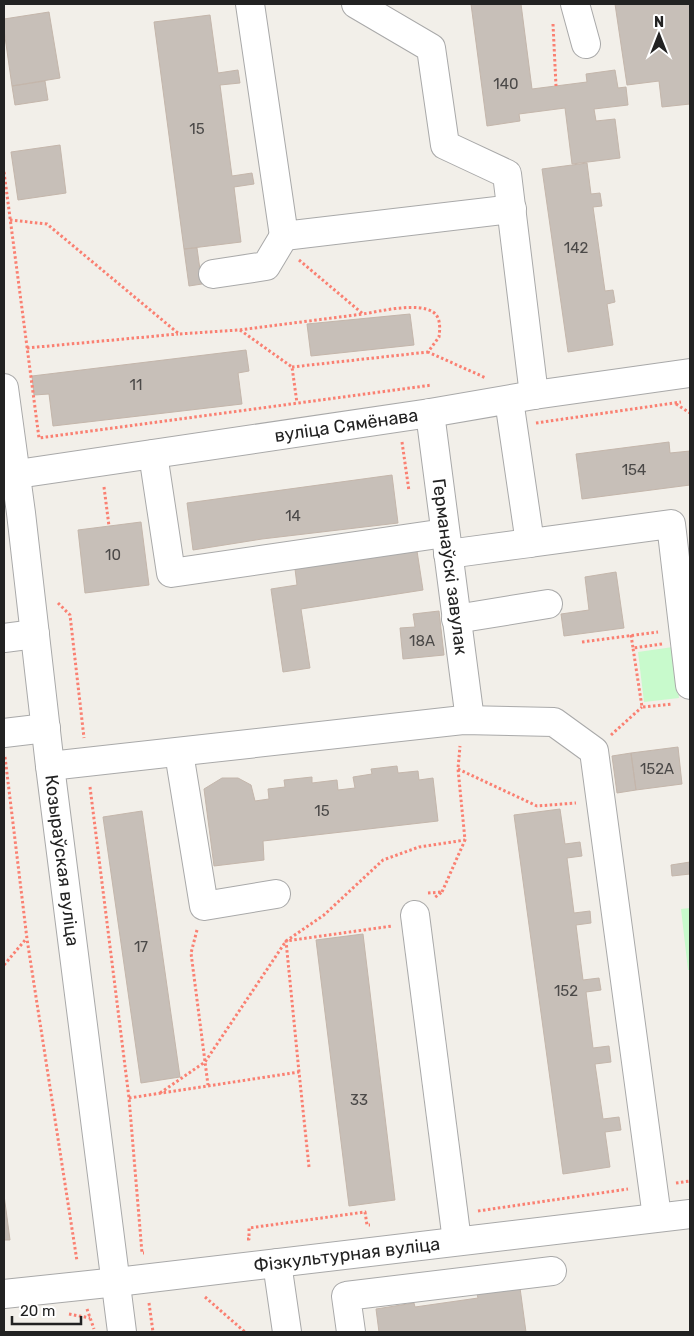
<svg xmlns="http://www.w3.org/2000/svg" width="694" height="1336" font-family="Rubik,sans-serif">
<rect width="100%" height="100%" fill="#f2efe9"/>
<path fill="#c8facc" d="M673,647L679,698L644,702L638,652Z
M690,908V970H688L681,909Z"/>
<path fill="#c7bfb8" stroke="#c4b6ab" d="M471,4H521L532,89L587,82L586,74L615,70L618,88L626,87L628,105L594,109L596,121L615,119L620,158L572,164L565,108L519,114L520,121L487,126Z
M615,4H690V104L662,107L659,81L627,85Z
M49,12L60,78L12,86L4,30V19Z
M210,15L218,73L238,70L240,83L220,85L232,176L252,173L254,184L234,187L241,242L184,249L154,22Z
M45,81L48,100L15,105L12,86Z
M60,145L66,193L18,200L11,152Z
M587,163L591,194L600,193L602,206L593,207L605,291L613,290L615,302L607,304L613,345L568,352L542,169Z
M197,248L202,284L189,286L184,249Z
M410,314L414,345L311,356L307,324Z
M246,350L249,371L238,373L242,404L53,426L49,394L34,395L32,376Z
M669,442L670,453L690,451V485L582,499L576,454Z
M392,475L398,523L262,539L193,550L187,503Z
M141,522L149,585L85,593L78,530Z
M417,551L423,590L301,609L310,668L283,672L271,589L297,585L295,569Z
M616,572L624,628L564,636L561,614L589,610L585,577Z
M439,611L444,655L403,659L400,628L415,627L413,614Z
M678,747L682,784L636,790L631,753Z
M631,753L636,790L617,793L612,756Z
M397,766L398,773L418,771L419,780L433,778L438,821L263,841L264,860L214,866L204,789L222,778H238L251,785L255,801L269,799L268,789L285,787L284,780L312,777V783L337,780L338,790L355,788L353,777L372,774L371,769Z
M560,809L565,844L580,842L582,856L567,858L574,913L590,911L591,923L576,925L583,980L599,978L601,990L586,992L593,1048L609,1046L611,1062L595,1064L603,1119L619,1117L621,1130L605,1132L610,1167L563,1174L514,815Z
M142,811L180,1077L141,1083L103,817Z
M690,862V874L672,876L671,865Z
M363,934L395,1200L349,1206L316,940Z
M4,1195L10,1240H4Z
M520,1288L526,1332H379L376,1309L414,1303L415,1307L478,1298L477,1294Z"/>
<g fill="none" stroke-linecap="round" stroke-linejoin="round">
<g stroke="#a9a9a9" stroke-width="30">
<g id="minor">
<path d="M250,4L284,236L512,209"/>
<path d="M356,4L431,48L445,145L507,174L534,395"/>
<path d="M575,4L586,44"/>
<path d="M213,274L266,266L284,236"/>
<path id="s1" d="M4,388L21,513L50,766L122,1332"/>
<path d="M509,400L530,543L671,524L690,685"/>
<path id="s2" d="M430,413L470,720"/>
<path d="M153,454L171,573L445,533"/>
<path id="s3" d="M4,476L430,413L534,395L690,373"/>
<path d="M448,554L530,543"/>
<path d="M456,619L548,604"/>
<path d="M4,638L35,634"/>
<path d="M4,733L46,728"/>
<path d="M179,753L204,906L276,894"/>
<path d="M50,766L463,720L554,722L594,751L657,1217"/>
<path d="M415,915L457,1241"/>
<path d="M277,1263L287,1332"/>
<path id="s4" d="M4,1294L117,1282L690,1214"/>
<path d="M351,1332L346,1296L552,1271"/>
</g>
</g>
<path stroke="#fa8072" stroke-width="3" stroke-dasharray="2.5 2.5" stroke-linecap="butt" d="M553,24L556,86
M4,172L39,438L432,385
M10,220L47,224L179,334L239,330L363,314
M299,260L363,314C381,311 418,302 433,312C441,317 440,329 439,337L428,352L486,378
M240,330L292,367L297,403
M27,348L178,334
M292,367L428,352
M676,404L690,413
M536,423L681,402
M402,442L409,491
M104,487L109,526
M58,603L70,615L84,738
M631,635L633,648
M582,642L658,632
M662,644L633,648L642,707L672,704
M611,735L642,707
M5,757L27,939L77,1261
M458,769L537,806L576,803
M90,787L129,1098L142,1253H144
M442,892L465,840L458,769L460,746
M428,893L442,892L434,898
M197,930L191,953L208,1085
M4,965L26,939
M299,1072L286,941L392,926
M160,1093L205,1062L286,941L324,915L383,860L419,847L465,840
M129,1098L299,1072L309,1167
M676,1183L690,1181
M478,1211L628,1189
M247,1239H249V1228L365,1212L367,1225H370
M205,1297L245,1332
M149,1303L153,1332
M87,1309L94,1329
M69,1314L90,1318"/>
<use href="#minor" stroke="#fff" stroke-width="28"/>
</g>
<g text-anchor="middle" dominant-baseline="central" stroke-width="4.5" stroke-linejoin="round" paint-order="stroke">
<g font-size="15" fill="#4b4948">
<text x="506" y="84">140</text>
<text x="197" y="129">15</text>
<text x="576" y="248">142</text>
<text x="136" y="385">11</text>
<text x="634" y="470">154</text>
<text x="293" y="516">14</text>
<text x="113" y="555">10</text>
<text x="422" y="641">18А</text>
<text x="657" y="769">152А</text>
<text x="322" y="811">15</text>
<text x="141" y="947">17</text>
<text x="566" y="991">152</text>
<text x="359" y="1100">33</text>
</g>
<g font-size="18" fill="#222" stroke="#fff">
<text stroke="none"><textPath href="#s3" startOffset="346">вуліца Сямёнава</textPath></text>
<text stroke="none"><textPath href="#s2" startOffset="155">Германаўскі завулак</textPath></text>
<text stroke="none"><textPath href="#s1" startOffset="476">Козыраўская вуліца</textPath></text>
<text stroke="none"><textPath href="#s4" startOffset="345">Фізкультурная вуліца</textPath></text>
</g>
</g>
<rect width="694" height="1336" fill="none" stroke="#222222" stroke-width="10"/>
<g transform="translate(659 35)" stroke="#ffffff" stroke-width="4" paint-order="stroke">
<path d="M0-4L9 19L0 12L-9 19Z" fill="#222222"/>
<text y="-8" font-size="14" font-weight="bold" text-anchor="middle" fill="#222222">N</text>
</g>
<path d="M12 1316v8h69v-8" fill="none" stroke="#222222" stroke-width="2.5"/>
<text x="20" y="1316" font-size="15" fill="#222222" stroke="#ffffff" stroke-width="4" paint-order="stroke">20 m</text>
</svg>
